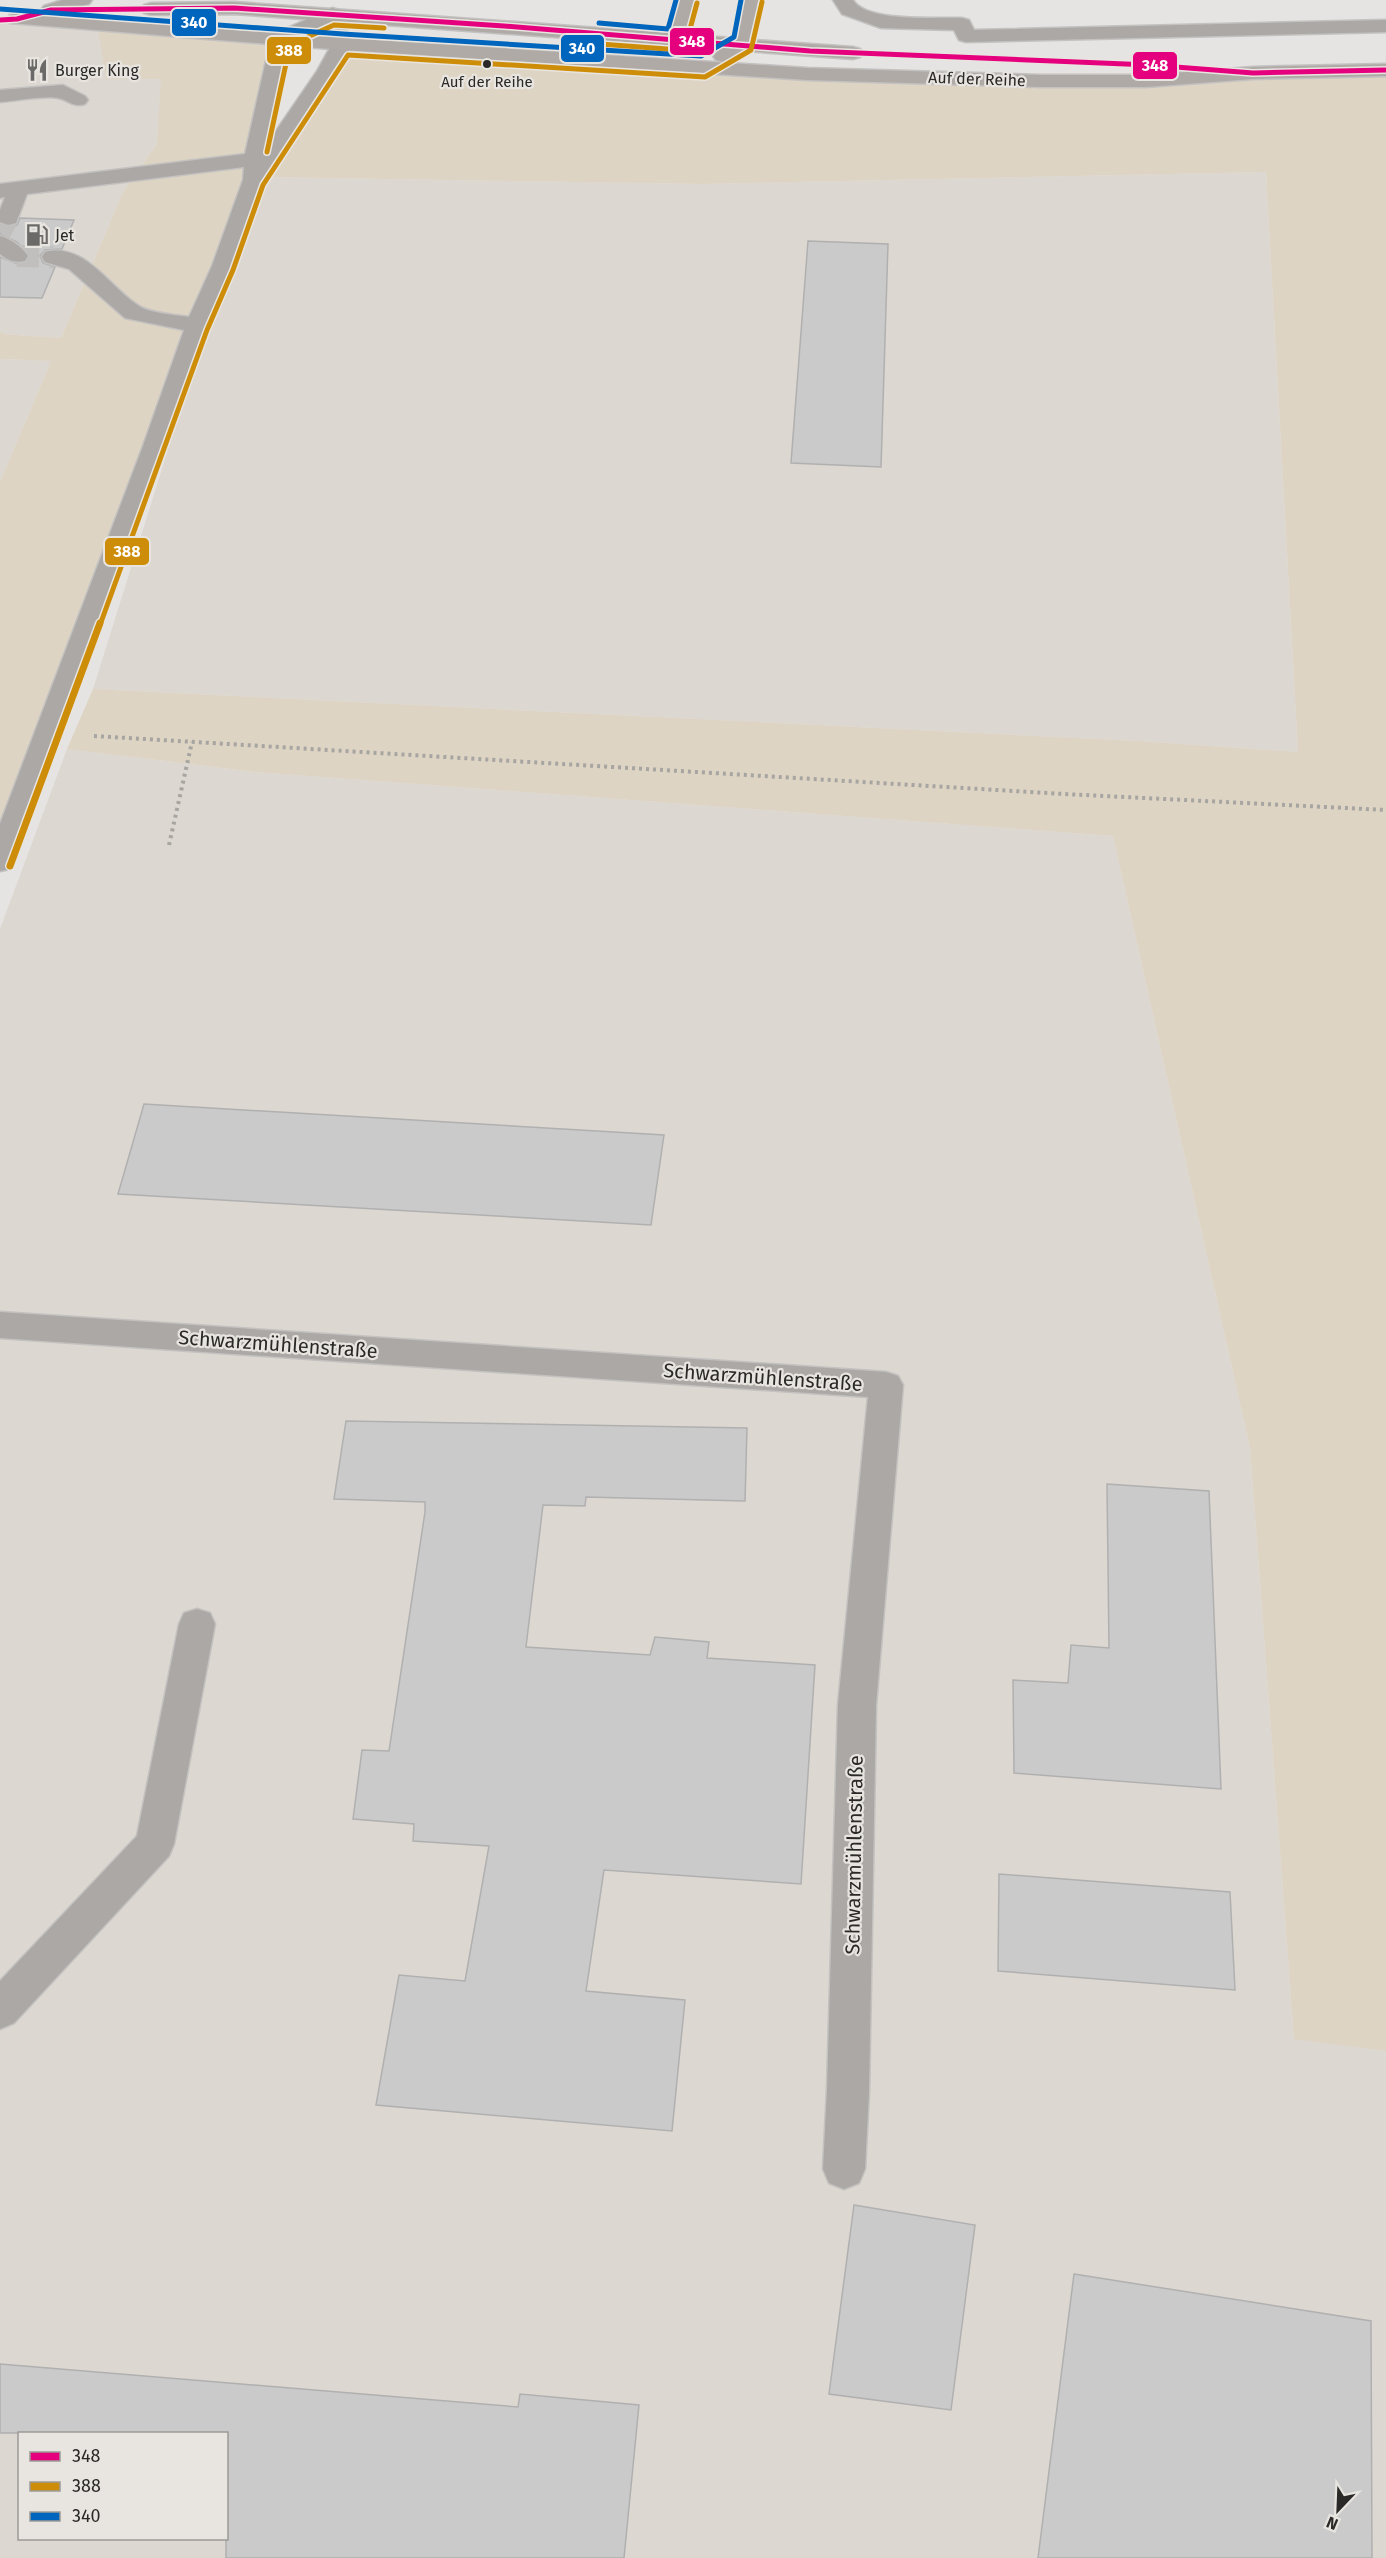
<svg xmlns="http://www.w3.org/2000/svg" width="1386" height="2558" font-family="'Fira Sans',sans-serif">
<rect width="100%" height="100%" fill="#e6e4e2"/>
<path fill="#dcd7d0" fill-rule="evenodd" d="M15,22L98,28L162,79L157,144L123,192L61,338L4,334L0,331V24Z
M1266,172L1298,752L1139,741L93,689L171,440L202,328L261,177L702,184Z
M0,359L51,361L0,482Z
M67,749L255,772L1113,836L1250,1448L1294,2038L1386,2051V2558H0V929ZM20,2434H226V2538H20Z"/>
<path fill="#ded4c4" d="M98,28L273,40L246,180L0,833V482L51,361L0,359V331L4,334L61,338L123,192L157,144L161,79H106Z
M345,46L808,76L1256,77L1386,74V2051L1294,2039L1250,1448L1113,836L255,772L67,749L93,689L1139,741L1298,752L1266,172L702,184L261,177Z"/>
<path fill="#cacaca" stroke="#b1b0b0" stroke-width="1.5" d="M20,218L74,220L62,249L45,250L40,256L43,263L55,267L42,298L0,297V257L18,264L25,263L30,257L17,242L0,234V224L9,227L17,225Z
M808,241L888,244L881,467L791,463Z
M144,1104L664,1135L651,1225L118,1194Z
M346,1421L747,1428L745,1501L586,1497L585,1506L543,1505L526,1647L650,1655L655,1637L709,1642L707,1658L815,1665L801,1884L604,1870L586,1991L685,2000L672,2131L376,2105L399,1975L465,1981L489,1846L413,1841L414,1824L353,1819L362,1750L389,1751L425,1512V1502L334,1499Z
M1107,1484L1209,1491L1221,1789L1014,1773L1013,1680L1068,1683L1071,1645L1109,1648Z
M999,1874L1230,1892L1235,1990L998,1971Z
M854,2205L975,2225L951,2410L829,2394Z
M1074,2274L1371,2321L1372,2558H1038Z
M0,2364L518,2407L520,2394L639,2405L624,2558H226V2433H0Z"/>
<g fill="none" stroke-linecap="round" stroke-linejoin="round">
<path stroke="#c0bfbd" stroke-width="22" stroke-dasharray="22 11" stroke-linecap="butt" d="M0,232L8,218
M17,256L53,257"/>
<g stroke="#c3c2c1" stroke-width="3">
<path id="minor" d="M62,0H92L89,4L51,16L44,14L41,10L44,6Z
M833,0H853C867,23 937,17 962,18L969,20L974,30L1386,20V32L966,42L959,40L954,30L881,28L842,14Z
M332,8L339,10L342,14L352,44L337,71L265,180L234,266L209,326L167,446L14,862L10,869L0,871V824L143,446L184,330L125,318L69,269L45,262L42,257L45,252C85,242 110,288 139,306C149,313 176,315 189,317L212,266L243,180L244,167L27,194L16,223L8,225L0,222V210L5,197L0,198V184L245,154L271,38L274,34ZM326,25L332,44L317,71L269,141L290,41Z
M63,85L85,96L88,100L85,104C73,108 69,100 58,98C45,95 15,101 0,102V90Z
M0,236C11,239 22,247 28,256L25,261C14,263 9,261 0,254Z
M0,1312L886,1372L898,1376L903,1385L876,1705L869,2091L865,2169L859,2183L844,2189L829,2183L823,2169L827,2091L838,1705L868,1397L0,1338Z
M197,1609L210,1613L215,1624L174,1844L169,1856L14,2023L0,2029V1981L137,1836L179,1624L184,1613Z"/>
</g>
<g stroke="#c3c2c1" stroke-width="3">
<path id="major" d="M677,0H697L688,35L734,38L742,0H762L754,40L853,47L860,49L863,53L860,57L853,59L746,51L723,62L716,60L713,56L720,49L234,14L151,15L144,13L141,9L144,5L151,3L234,2L668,33Z
M17,13L342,38L807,68L1040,75H1146L1253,67L1386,64V76L1253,79L1146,87H1040L807,80L342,50L10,23L7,19L10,15Z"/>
</g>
<path stroke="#a7a5a1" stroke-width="4" stroke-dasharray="3 4" stroke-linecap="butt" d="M94,736L1064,794L1386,810
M169,845L192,742"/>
<use href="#minor" fill="#aba8a5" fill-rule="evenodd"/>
<use href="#major" fill="#afaaa6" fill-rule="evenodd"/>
<g stroke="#e8e5e0" stroke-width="8">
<path id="bus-1" d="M0,20L17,19L51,10L234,8L504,26L810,51L1150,65L1253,73L1386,70"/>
</g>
<g stroke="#e8e5e0" stroke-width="8">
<path id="bus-2-far1" d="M600,44L680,50L686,44L697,3
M267,152L290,45L334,25L384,28
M100,625L207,330L233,270L263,185L348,55L705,77L751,50L762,2"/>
</g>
<g stroke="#e8e5e0" stroke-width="10">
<path id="bus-2" d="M10,866L100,623"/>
</g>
<g stroke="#e8e5e0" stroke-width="8">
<path id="bus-3" d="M0,9L343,34L701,56L734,37L741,0
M599,23L668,29L676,0"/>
</g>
<use href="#bus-1" stroke="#e5007d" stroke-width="5"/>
<use href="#bus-2-far1" stroke="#ce8d08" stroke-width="5"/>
<use href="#bus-2" stroke="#ce8d08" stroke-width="7"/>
<use href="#bus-3" stroke="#0065bd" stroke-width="5"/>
</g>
<defs>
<g id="restaurant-bare" transform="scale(1.8)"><path d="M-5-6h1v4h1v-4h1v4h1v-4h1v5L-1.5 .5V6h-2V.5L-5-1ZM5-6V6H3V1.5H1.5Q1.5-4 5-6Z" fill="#6c6a68" stroke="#e8e5e0" stroke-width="2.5" paint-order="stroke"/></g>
<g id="fuel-bare" transform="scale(1.8)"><path d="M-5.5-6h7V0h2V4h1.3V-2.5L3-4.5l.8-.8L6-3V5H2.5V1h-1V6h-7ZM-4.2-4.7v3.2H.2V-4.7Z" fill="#6c6a68" stroke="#e8e5e0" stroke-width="2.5" paint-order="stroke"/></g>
</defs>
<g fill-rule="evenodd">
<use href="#restaurant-bare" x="37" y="70"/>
<use href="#fuel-bare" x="37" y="235"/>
</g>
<circle fill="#2a2927" stroke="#e8e5e0" stroke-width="2" cx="487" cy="64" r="5"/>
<g text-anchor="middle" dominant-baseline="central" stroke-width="4.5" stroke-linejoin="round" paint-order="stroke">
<g font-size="15" fill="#2a2927" stroke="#e8e5e0">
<text x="487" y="82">Auf der Reihe</text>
</g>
<g font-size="16" fill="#2a2927" stroke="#e8e5e0" text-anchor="start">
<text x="55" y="70">Burger King</text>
<text x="55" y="235">Jet</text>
</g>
<g font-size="16" fill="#2a2927" stroke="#e8e5e0">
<text transform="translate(977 79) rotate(2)">Auf der Reihe</text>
</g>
<g font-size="20" fill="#2a2927" stroke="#e8e5e0">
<text transform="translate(278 1344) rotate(4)">Schwarzmühlenstraße</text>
<text transform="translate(763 1377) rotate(4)">Schwarzmühlenstraße</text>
<text transform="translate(854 1855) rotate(-89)">Schwarzmühlenstraße</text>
</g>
</g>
<g stroke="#e8e5e0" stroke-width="2">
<rect x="171" y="8" width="46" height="29" rx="6" fill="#0065bd"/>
<rect x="669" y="27" width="46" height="29" rx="6" fill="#e5007d"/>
<rect x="560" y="34" width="45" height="29" rx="6" fill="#0065bd"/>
<rect x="266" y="36" width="46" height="29" rx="6" fill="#ce8d08"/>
<rect x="1132" y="51" width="46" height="29" rx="6" fill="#e5007d"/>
<rect x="104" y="537" width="46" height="29" rx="6" fill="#ce8d08"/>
</g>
<g font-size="16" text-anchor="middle" font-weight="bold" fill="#fff">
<text x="194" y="28">340</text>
<text x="692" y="47">348</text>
<text x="582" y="54">340</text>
<text x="289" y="56">388</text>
<text x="1155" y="71">348</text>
<text x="127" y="557">388</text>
</g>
<rect x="18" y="2432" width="210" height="108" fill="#e8e5e0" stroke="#9c9a96" stroke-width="1.5"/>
<rect x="30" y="2452" width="30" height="9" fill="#e5007d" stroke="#9c9a96" stroke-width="1.5"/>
<text x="72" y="2462" font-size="18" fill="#2a2927">348</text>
<rect x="30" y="2482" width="30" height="9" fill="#ce8d08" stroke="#9c9a96" stroke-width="1.5"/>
<text x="72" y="2492" font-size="18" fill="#2a2927">388</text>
<rect x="30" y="2512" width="30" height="9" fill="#0065bd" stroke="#9c9a96" stroke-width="1.5"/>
<text x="72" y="2522" font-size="18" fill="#2a2927">340</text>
<g transform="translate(1338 2510) rotate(203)" stroke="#e8e5e0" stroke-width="4.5" paint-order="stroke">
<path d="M0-4.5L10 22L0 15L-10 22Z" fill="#2a2927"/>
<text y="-9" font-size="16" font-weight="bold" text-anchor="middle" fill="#2a2927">N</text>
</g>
</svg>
